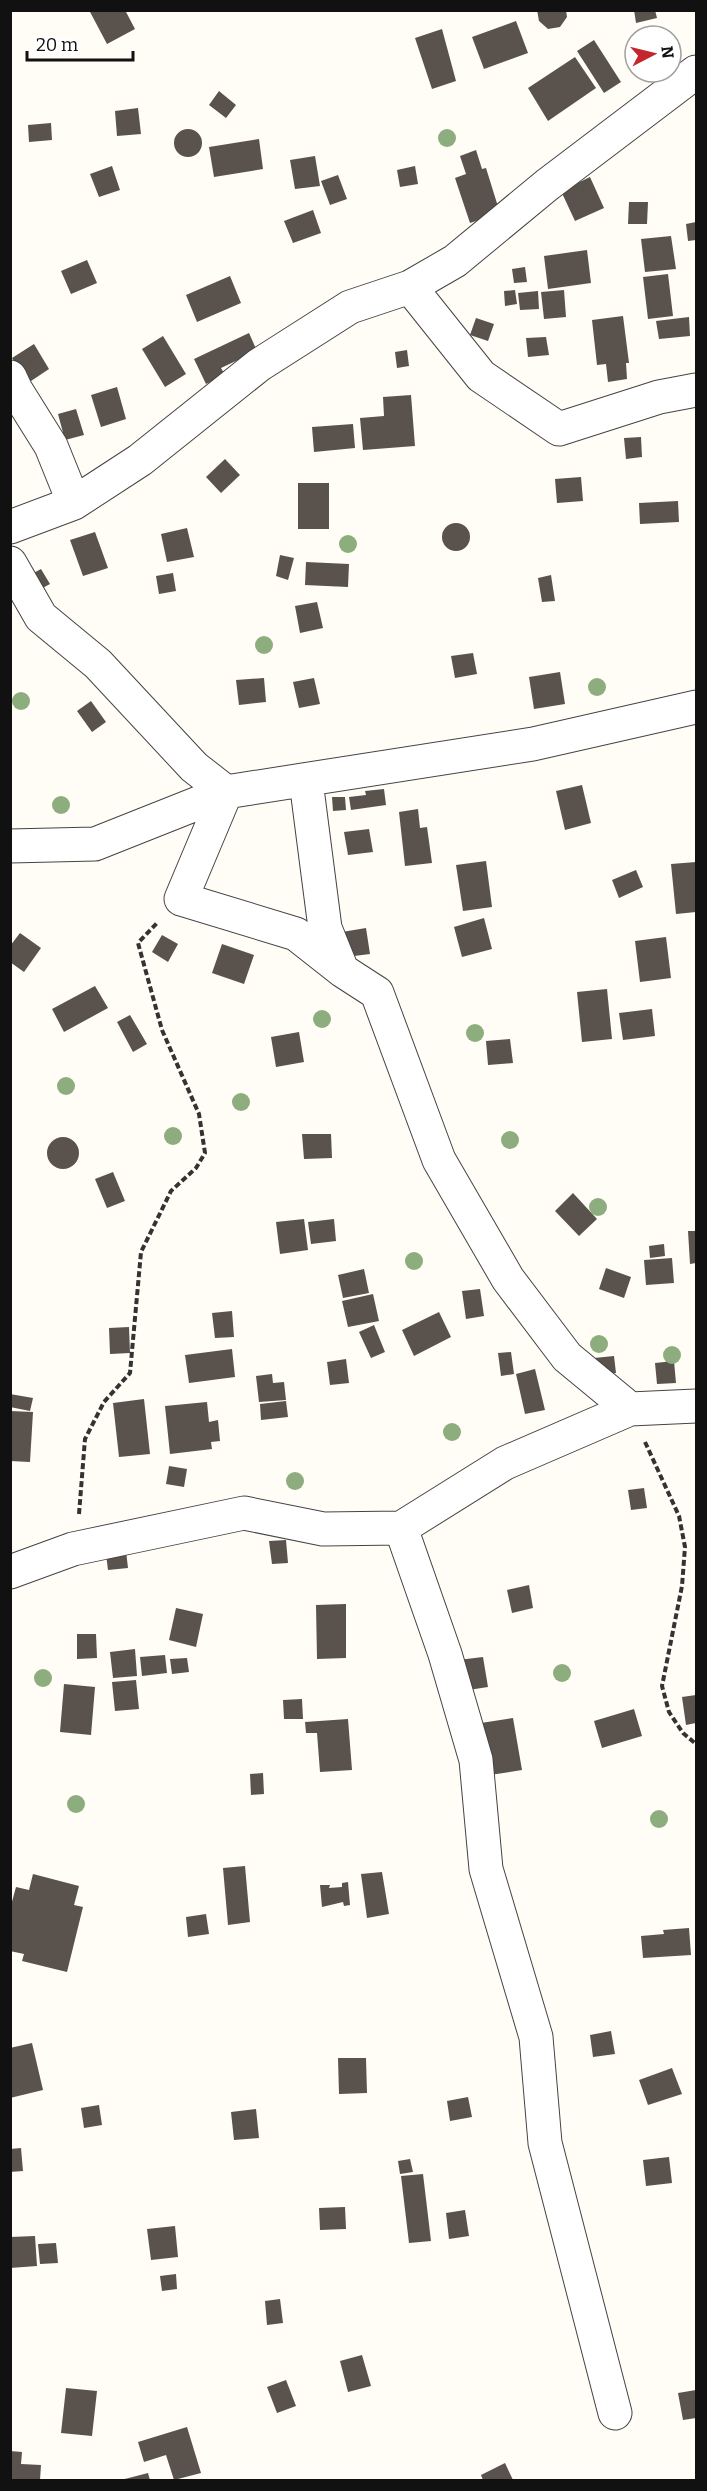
<svg xmlns="http://www.w3.org/2000/svg" width="707" height="2491" font-family="Bitter,serif">
<rect width="100%" height="100%" fill="#fffdf5"/>
<path fill="#5a524d" d="M89,10H125L135,29L107,44Z
M537,10H566L567,17L560,27L548,29L539,21Z
M634,10H655L657,18L636,23Z
M516,21L528,53L484,69L472,37Z
M442,29L456,81L432,89L415,38Z
M594,40L621,82L604,93L577,51Z
M575,57L596,88L548,121L528,88Z
M219,91L236,105L226,118L209,105Z
M138,108L141,134L117,136L115,111Z
M51,123L52,140L29,142L28,125Z
M174 143a14 14 0 1 1 28 0a14 14 0 1 1-28 0Z
M259,139L263,169L214,177L209,147Z
M476,150L482,169L486,168L500,213L470,223L455,178L466,174L460,156Z
M315,156L320,186L295,189L290,160Z
M112,166L120,190L99,197L90,174Z
M415,166L418,184L400,187L397,170Z
M338,175L347,199L330,205L321,181Z
M590,177L604,208L575,221L561,191Z
M629,202H648L647,224H628Z
M313,210L321,233L293,243L284,221Z
M696,222V240L688,241L686,224Z
M671,236L676,269L645,272L641,239Z
M587,250L591,283L548,289L544,256Z
M87,260L97,283L71,294L61,271Z
M525,267L527,282L514,283L512,269Z
M668,274L673,316L648,319L643,277Z
M230,276L241,303L197,322L186,295Z
M515,290L517,304L505,306L504,291Z
M564,290L566,317L544,319L541,292Z
M538,291L539,309L520,310L518,293Z
M623,316L629,363H626L627,379L608,382L606,364L597,365L592,320Z
M689,317L690,336L659,339L656,321Z
M476,318L494,324L488,341L470,335Z
M249,333L257,351L221,368L225,375L206,384L194,359Z
M163,336L186,374L165,387L142,349Z
M546,337L549,355L528,357L526,338Z
M34,344L49,369L28,383L12,358Z
M407,350L409,366L397,368L395,352Z
M117,387L126,419L101,427L91,395Z
M411,395L415,446L363,450L360,418L384,416L383,397Z
M76,409L84,435L65,440L58,414Z
M353,424L355,448L314,452L312,427Z
M641,437L642,457L626,459L624,438Z
M225,459L240,475L221,493L206,477Z
M581,477L583,501L557,503L555,479Z
M298,483H329V529H298Z
M678,501L679,522L640,524L639,503Z
M442 537a14 14 0 1 1 28 0a14 14 0 1 1-28 0Z
M187,528L194,557L167,562L161,534Z
M95,532L108,568L83,576L70,540Z
M280,555L294,558L288,580L276,576Z
M306,562L349,564L348,587L305,585Z
M41,569L50,584L37,591L28,576Z
M173,573L176,591L159,594L156,576Z
M551,575L555,601L542,602L538,578Z
M317,602L323,628L300,633L295,606Z
M473,653L477,674L455,678L451,656Z
M560,672L565,704L534,709L529,677Z
M264,678L266,702L239,705L236,680Z
M314,678L320,704L299,708L293,682Z
M91,701L106,722L92,732L77,711Z
M582,785L591,823L565,830L556,791Z
M384,789L386,805L351,810L349,797L366,795L365,791Z
M332,797H345L346,810L333,811Z
M418,809L420,828L427,827L432,863L405,866L399,812Z
M369,829L373,852L348,855L344,832Z
M486,861L492,907L463,911L456,865Z
M696,862V912L676,914L671,864Z
M636,870L643,887L619,898L612,880Z
M484,918L492,949L462,957L454,927Z
M366,928L370,954L346,957L342,932Z
M20,933L41,948L24,972L10,962V946Z
M162,935L178,944L168,962L152,952Z
M666,937L671,978L640,982L635,941Z
M222,944L254,955L244,984L212,973Z
M95,986L108,1008L64,1032L52,1009Z
M607,989L612,1039L582,1042L577,992Z
M652,1009L655,1036L623,1040L619,1013Z
M130,1015L147,1044L133,1052L117,1022Z
M299,1032L304,1062L276,1067L271,1037Z
M510,1039L513,1063L488,1065L486,1041Z
M302,1134H331L332,1158L304,1159Z
M47 1153a16 16 0 1 1 32 0a16 16 0 1 1-32 0Z
M113,1172L125,1201L107,1208L95,1179Z
M573,1193L597,1219L579,1236L555,1211Z
M304,1219L308,1250L280,1254L276,1222Z
M334,1219L336,1241L311,1244L308,1222Z
M688,1231H696V1263L690,1264Z
M664,1244L665,1256L650,1258L649,1246Z
M672,1258L674,1283L646,1285L644,1260Z
M606,1268L631,1277L624,1298L599,1289Z
M364,1269L369,1293L343,1298L338,1275Z
M480,1289L484,1316L466,1319L462,1291Z
M373,1294L379,1321L348,1327L342,1301Z
M232,1311L234,1337L215,1338L212,1313Z
M439,1312L451,1337L414,1356L402,1330Z
M374,1325L385,1352L371,1358L359,1332Z
M129,1327L130,1353L110,1354L109,1328Z
M232,1349L235,1377L189,1383L185,1355Z
M511,1352L514,1374L501,1376L498,1353Z
M614,1356L616,1373L596,1376L594,1358Z
M346,1359L349,1383L330,1385L327,1362Z
M674,1361L676,1383L657,1384L655,1363Z
M535,1369L545,1410L525,1414L516,1374Z
M272,1374L273,1383L284,1382L286,1400L259,1402L256,1376Z
M10,1394L33,1398L30,1411L10,1407Z
M144,1399L150,1454L119,1457L113,1403Z
M286,1401L288,1417L261,1420L260,1404Z
M207,1402L209,1422L218,1420L220,1441L211,1442L212,1449L170,1454L165,1406Z
M10,1411L33,1412L30,1462L10,1461Z
M169,1466L187,1469L184,1487L166,1484Z
M644,1488L647,1508L631,1510L628,1490Z
M286,1540L288,1563L272,1564L269,1541Z
M126,1551L128,1568L108,1570L106,1554Z
M529,1585L533,1608L512,1613L507,1590Z
M346,1604V1658L317,1659L316,1605Z
M176,1608L203,1614L196,1647L169,1640Z
M77,1634H96L97,1658L77,1659Z
M135,1649L137,1676L113,1678L110,1652Z
M165,1655L167,1673L142,1676L140,1657Z
M483,1657L488,1687L462,1691L458,1660Z
M187,1658L189,1672L172,1674L170,1659Z
M136,1680L139,1709L115,1711L112,1682Z
M64,1684L95,1687L91,1735L60,1732Z
M696,1695V1723L686,1725L682,1697Z
M302,1699L303,1719H284L283,1700Z
M634,1709L642,1736L602,1748L594,1721Z
M513,1718L522,1770L490,1775L481,1723Z
M348,1719L352,1770L320,1772L317,1733H306L305,1722Z
M263,1773L264,1794L251,1795L250,1774Z
M245,1866L250,1922L228,1925L223,1868Z
M382,1872L389,1914L367,1918L361,1874Z
M33,1874L79,1886L74,1905L83,1907L67,1972L22,1961L24,1954L10,1951V1909L16,1887L29,1890Z
M348,1882L350,1905L344,1906L343,1902L322,1907L320,1885H330L329,1888L342,1887V1883Z
M206,1914L209,1934L188,1937L186,1917Z
M689,1928L691,1955L643,1958L641,1936L664,1934L663,1930Z
M611,2031L615,2054L593,2057L590,2035Z
M32,2043L43,2090L10,2098V2048Z
M338,2058H366L367,2093L339,2094Z
M672,2068L682,2094L648,2105L639,2080Z
M468,2097L472,2117L450,2121L447,2101Z
M99,2105L102,2125L84,2128L81,2108Z
M256,2109L259,2138L234,2140L231,2112Z
M21,2148L23,2171L10,2172V2149Z
M669,2157L672,2183L646,2186L643,2160Z
M410,2159L413,2172L400,2174L398,2161Z
M423,2174L431,2241L409,2243L401,2176Z
M345,2207L346,2229L320,2230L319,2208Z
M465,2210L469,2236L449,2239L446,2213Z
M175,2226L178,2257L151,2260L147,2229Z
M35,2236L37,2266L10,2268V2237Z
M56,2243L58,2263L40,2264L38,2244Z
M176,2274L177,2289L162,2291L160,2276Z
M280,2299L283,2323L267,2325L265,2301Z
M362,2355L371,2386L348,2392L340,2361Z
M286,2380L296,2406L277,2413L267,2387Z
M66,2388L97,2391L92,2436L61,2433Z
M696,2390V2418L683,2420L678,2393Z
M187,2427L201,2473L174,2480L166,2455L144,2462L138,2442Z
M10,2451L22,2452L21,2464L41,2465L40,2480H10Z
M505,2463L513,2480H483L481,2475Z
M148,2473L150,2480H121Z"/>
<g fill="none" stroke-linecap="round" stroke-linejoin="round">
<g stroke="#444" stroke-width="35">
<path id="minor" d="M410,287L455,261L547,185L696,72
M10,377L16,390L51,446L74,503
M10,527L74,503L140,460L259,365L350,307L410,287L481,376L559,429L659,397L696,390
M10,563L41,617L98,664L194,767L226,792L181,899L296,934L343,971L377,993L439,1160L508,1279L567,1357L630,1409L696,1406
M306,781L325,928L342,970
M10,846L95,844L226,792L533,744L696,707
M401,1528L445,1654L476,1760L486,1869L536,2037L545,2143L615,2413
M10,1572L73,1549L244,1513L323,1529L401,1528L505,1463L630,1409"/>
</g>
<path stroke="#333" stroke-width="4" stroke-dasharray="6 3" stroke-linecap="butt" d="M645,1442L679,1516L685,1547L682,1586L662,1686L669,1712L683,1733L696,1744
M79,1514L85,1439L104,1402L130,1373L141,1252L171,1191L196,1168L205,1153L199,1114L162,1030L138,943L157,923"/>
<use href="#minor" stroke="#fff" stroke-width="33"/>
</g>
<g fill="#8dad7f">
<circle cx="447" cy="138" r="9"/>
<circle cx="348" cy="544" r="9"/>
<circle cx="264" cy="645" r="9"/>
<circle cx="597" cy="687" r="9"/>
<circle cx="21" cy="701" r="9"/>
<circle cx="61" cy="805" r="9"/>
<circle cx="322" cy="1019" r="9"/>
<circle cx="475" cy="1033" r="9"/>
<circle cx="66" cy="1086" r="9"/>
<circle cx="241" cy="1102" r="9"/>
<circle cx="173" cy="1136" r="9"/>
<circle cx="510" cy="1140" r="9"/>
<circle cx="598" cy="1207" r="9"/>
<circle cx="414" cy="1261" r="9"/>
<circle cx="599" cy="1344" r="9"/>
<circle cx="672" cy="1355" r="9"/>
<circle cx="452" cy="1432" r="9"/>
<circle cx="295" cy="1481" r="9"/>
<circle cx="562" cy="1673" r="9"/>
<circle cx="43" cy="1678" r="9"/>
<circle cx="76" cy="1804" r="9"/>
<circle cx="659" cy="1819" r="9"/>
</g>
<rect width="707" height="2491" fill="none" stroke="#111111" stroke-width="24"/>
<g transform="translate(653 54) rotate(83)"><circle r="28" fill="#ffffff" stroke="#a0a0a0" stroke-width="1.5"/>
<path d="M0-4.5L10 22L0 15L-10 22Z" fill="#c4262e"/>
<text y="-9" font-size="16" font-weight="bold" text-anchor="middle" fill="#111111">N</text>
</g>
<path d="M27 51v9h106v-9" fill="none" stroke="#111111" stroke-width="3"/>
<text x="36" y="51" font-size="18" fill="#111111" stroke="#ffffff" stroke-width="4.5" paint-order="stroke">20 m</text>
</svg>
